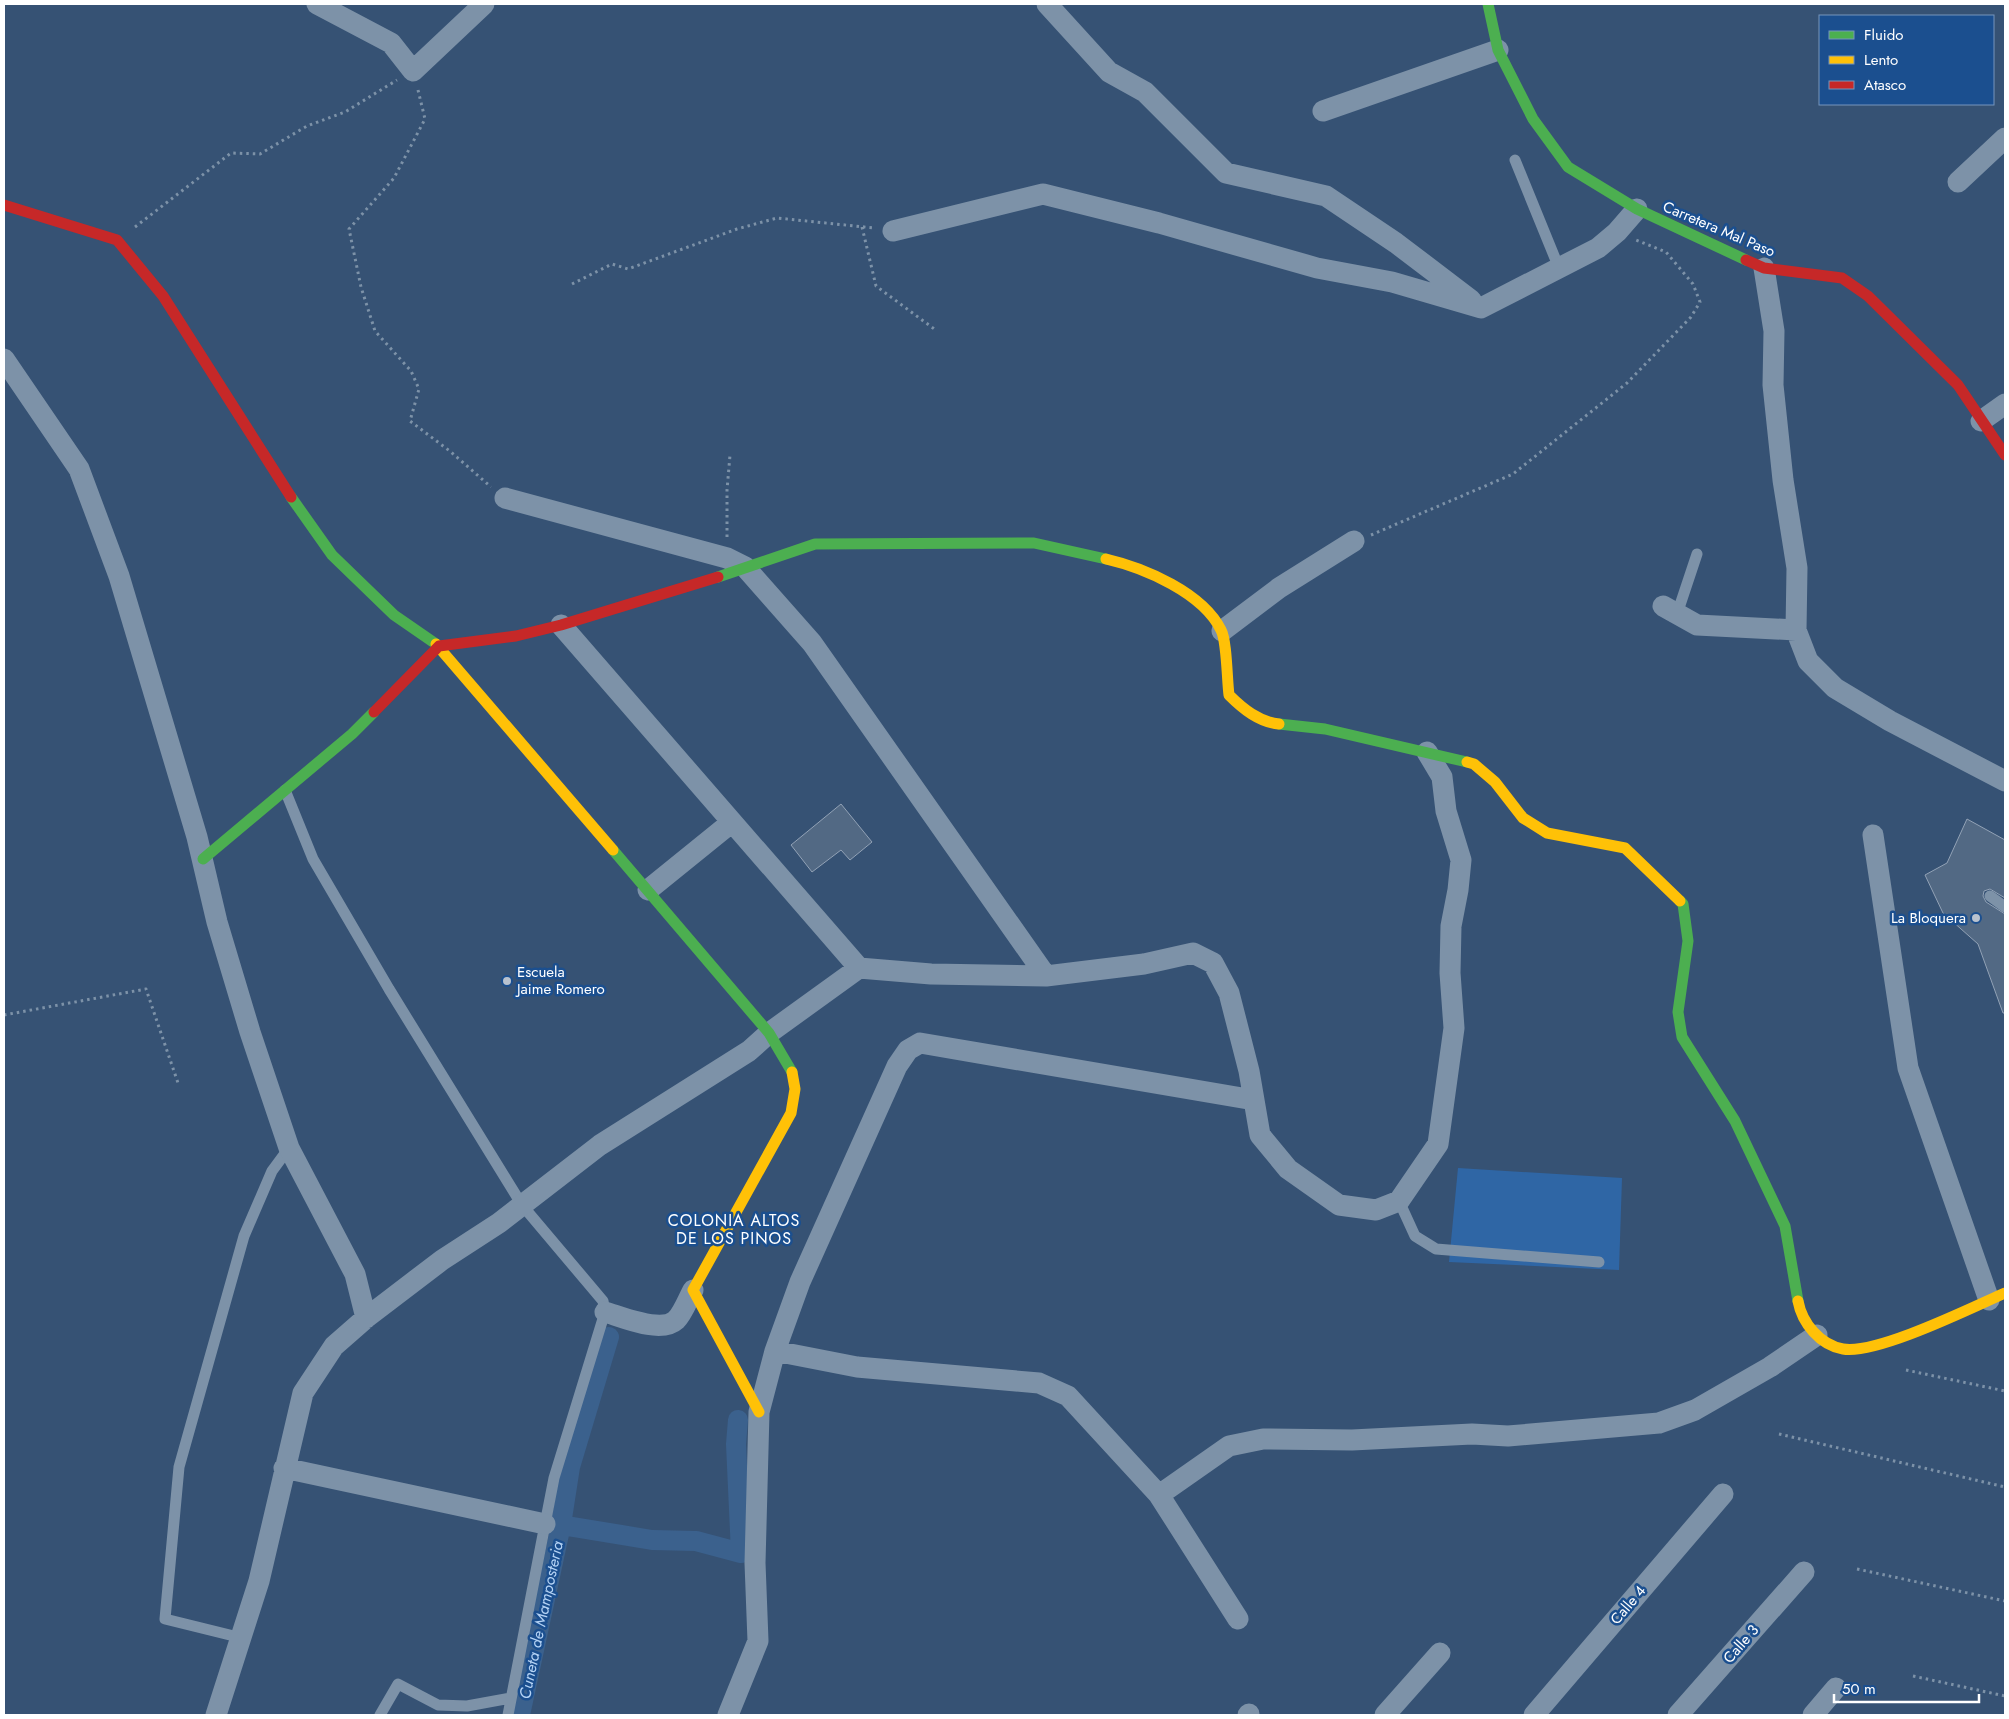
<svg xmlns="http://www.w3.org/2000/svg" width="2009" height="1719" font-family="Jost,sans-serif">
<rect width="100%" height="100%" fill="#365274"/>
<path fill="#2f66a5" d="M1458,1168L1622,1178L1619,1270L1449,1262Z"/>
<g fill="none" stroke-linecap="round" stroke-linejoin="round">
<path stroke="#3b618d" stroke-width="20" d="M609,1337L570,1467L561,1525L652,1540L696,1541L741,1553L736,1444L738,1420
M520,1715L561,1525L550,1523"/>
</g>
<path fill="#526984" stroke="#92a2b6" d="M841,804L872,842L850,860L841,850L812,872L791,845Z
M1967,819L2005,840V898L1990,889L1984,891L1983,896L1986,902L2005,914V1013H2003L1978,944L1943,913L1925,875L1947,863Z"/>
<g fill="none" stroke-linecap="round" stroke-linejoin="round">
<path stroke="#7d92a8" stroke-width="3" stroke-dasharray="2.5 4" stroke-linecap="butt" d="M418,90L425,119L394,178L349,229L361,287L375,331L411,371L419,389L410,421L451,452L491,487
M135,227L231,153L260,154L307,126L345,112L397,80
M862,227L876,286L937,331
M572,284L612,264L628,269L737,229L777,218L874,228
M1371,535L1513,474L1627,383L1691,317L1700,302L1693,284L1666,252L1636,240
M727,537V490L730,455
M4,1015L146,989L178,1083
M1906,1370L2005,1391
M1779,1434L2005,1487
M1857,1569L2005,1601
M1913,1676L2005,1696"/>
<path stroke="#7d92a8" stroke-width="11" d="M1515,160L1559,268
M1677,614L1697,554
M285,790L313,859L389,989L522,1205L603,1301L605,1312L554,1478L508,1715
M1990,896L2005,907
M1399,1201L1415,1236L1436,1249L1599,1262
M242,1638L165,1619L179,1467L244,1236L272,1171L289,1148
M380,1715L398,1684L438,1705L467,1706L511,1698"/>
<path stroke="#7d92a8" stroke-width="21" d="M317,4L391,43L413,71L484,4
M1047,4L1109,72L1145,92L1226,173L1326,196L1396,243L1471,300
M1323,111L1498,50
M1958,182L2005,138
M893,231L1043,194L1159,223L1317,268L1392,282L1481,308L1598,248L1617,232L1637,209
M1764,268L1774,331L1773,385L1783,480L1797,568L1796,630L1808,661L1835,688L1890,721L2005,781
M4,359L79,469L119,576L197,837L217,922L250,1032L289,1148L355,1274L366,1318
M1981,421L2005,404
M505,498L727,558L745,567L812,643L1046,976
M1663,606L1697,625L1796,630
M1222,631L1279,588L1354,541
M1873,835L1908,1068L1989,1300
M648,890L732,822
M859,968L931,974L1046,976L1144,964L1193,953L1213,963L1229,993L1249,1071L1260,1135L1288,1169L1339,1205L1376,1210L1399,1201L1438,1144L1454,1028L1450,973L1451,926L1458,890L1461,860L1446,811L1442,777L1427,752
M605,1312C622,1317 661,1334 676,1320C683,1313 688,1299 693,1290
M775,1351L857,1367L1039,1383L1068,1396L1159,1495L1238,1619
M284,1468L545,1524
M1159,1495L1229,1446L1263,1439L1352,1440L1472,1434L1508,1436L1659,1423L1695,1410L1770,1367L1817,1335
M216,1715L259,1581L303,1393L334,1346L366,1318L442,1260L499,1223L600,1145L749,1051L769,1033L859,968L561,625
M728,1715L758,1641L755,1563L759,1412L775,1351L800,1282L897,1066L908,1050L920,1043L1254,1100
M1248,1715L1249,1714
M1385,1715L1440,1653
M1534,1715L1723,1494
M1678,1715L1804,1572
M1813,1715L1836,1688"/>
<path stroke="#4caf50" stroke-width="11" d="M1488,4L1498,50L1533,119L1568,167L1637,209L1746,260
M291,497L332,555L394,615L436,644
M718,577L815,544L1034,543L1106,559
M1279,724L1325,729L1467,762
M613,850L769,1033L792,1072
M203,859L352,734L374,712
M1680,901L1683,904L1688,941L1678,1012L1682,1037L1735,1121L1785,1226L1798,1301"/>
<path stroke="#ffc107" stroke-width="11" d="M1106,559C1145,568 1203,593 1221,630C1227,641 1227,681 1229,695C1243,709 1259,722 1279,724
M436,644L613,850
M1467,762L1474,764L1495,782L1523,818L1547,833L1625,848L1680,901
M1798,1301C1802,1323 1820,1345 1843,1349C1876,1355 1971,1308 2005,1293
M759,1412L693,1290L791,1113L795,1089L792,1072"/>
<path stroke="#c62828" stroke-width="11" d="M4,205L117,240L163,296L291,497
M1746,260L1764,268L1842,278L1868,296L1958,385L2005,455
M374,712L439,646L516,636L561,625L718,577"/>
</g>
<g fill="#b9c2ce" stroke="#1b4f8f" stroke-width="2">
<circle cx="1976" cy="918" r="5"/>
<circle cx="507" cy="981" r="5"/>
</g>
<g text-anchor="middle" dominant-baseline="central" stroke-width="5" stroke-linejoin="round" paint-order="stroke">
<g font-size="15" fill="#fff" stroke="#1b4f8f">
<text transform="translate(1719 229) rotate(23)">Carretera Mal Paso</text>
<text transform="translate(1628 1605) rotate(-50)">Calle 4</text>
<text transform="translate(1741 1644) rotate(-49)">Calle 3</text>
</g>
<g font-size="15" fill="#fff" stroke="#1b4f8f" text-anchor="end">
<text x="1966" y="918">La Bloquera</text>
<text x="517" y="972" text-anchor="start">Escuela<tspan x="517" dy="17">Jaime Romero</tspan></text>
</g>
<g font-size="16" letter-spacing="1" fill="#fff" stroke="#1b4f8f">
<text x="734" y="1220">COLONIA ALTOS<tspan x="734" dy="18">DE LOS PINOS</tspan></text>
</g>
<g font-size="16" font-style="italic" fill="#b5d3f5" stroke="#1b4f8f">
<text transform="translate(541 1620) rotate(-78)">Cuneta de Mamposteria</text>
</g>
</g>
<rect width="2009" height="1719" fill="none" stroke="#ffffff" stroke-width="10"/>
<rect x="1819" y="15" width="175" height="90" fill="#1b4f8f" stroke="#7695bc"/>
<rect x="1829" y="31" width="25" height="8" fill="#4caf50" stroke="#7695bc"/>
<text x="1864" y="40" font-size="15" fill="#ffffff">Fluido</text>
<rect x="1829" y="56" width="25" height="8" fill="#ffc107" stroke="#7695bc"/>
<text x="1864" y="65" font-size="15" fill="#ffffff">Lento</text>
<rect x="1829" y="81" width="25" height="8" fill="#c62828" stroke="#7695bc"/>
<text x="1864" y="90" font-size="15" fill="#ffffff">Atasco</text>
<path d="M1834 1694v8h145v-8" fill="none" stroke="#ffffff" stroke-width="2.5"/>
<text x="1842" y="1694" font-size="15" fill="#ffffff" stroke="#1b4f8f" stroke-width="4" paint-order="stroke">50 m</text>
</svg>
